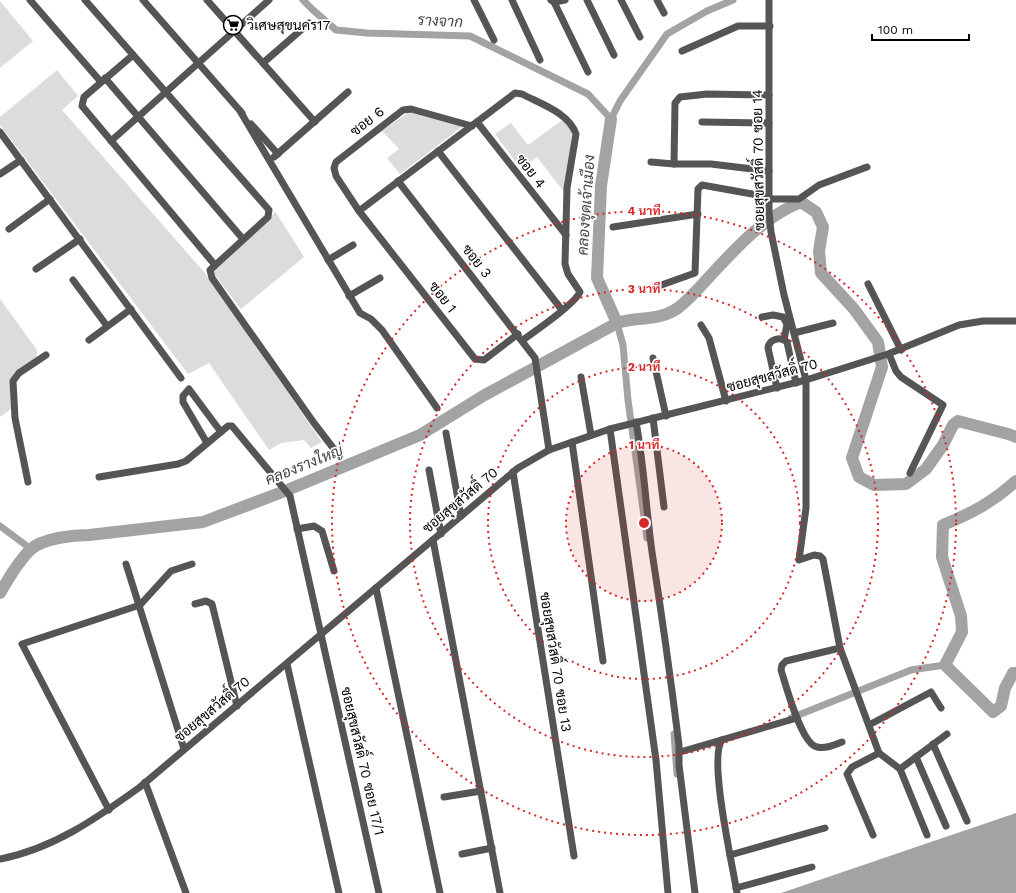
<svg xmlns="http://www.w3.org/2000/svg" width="1016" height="893" font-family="'Work Sans',Sarabun,sans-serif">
	<rect width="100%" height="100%" fill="#fff"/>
	<g fill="#dcdcdc">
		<path d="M0,1L33,41L0,68Z"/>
		<path d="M57,70L78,96L62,110L204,272L322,442L311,448L304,440L281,443L269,450L209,363L188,374L0,125V117Z"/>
		<path d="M409,112L463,126L400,174L387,158L399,149L382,131Z"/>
		<path d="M564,119L572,128L570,158L564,192L537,157L521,169L495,134L511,123L528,145Z"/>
		<path d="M275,211L304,257L241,309L214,274V268L270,219Z"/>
		<path d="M0,299L37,350V357L18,371L10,387L11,409L0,417Z"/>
	</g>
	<path fill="#a3a3a3" d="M1016,813V893H781Z"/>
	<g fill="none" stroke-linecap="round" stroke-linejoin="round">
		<g stroke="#a3a3a3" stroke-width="7">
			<path d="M303,0L313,10L336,30L367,33L470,36L588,94L611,119L620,101L667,34L707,11L733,0"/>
			<path d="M617,323L623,345L628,400L647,538"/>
			<path d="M0,526L31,549"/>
			<path d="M791,718L911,670L945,665"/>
			<path d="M674,734L677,774"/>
		</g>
		<g stroke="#a3a3a3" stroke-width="12">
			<path d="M611,119L601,186L597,278L617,323"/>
			<path d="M1016,481C993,502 972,513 943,525L942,557L961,616L962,632L945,665L993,712L1001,706L1005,688L1013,673H1016"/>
			<path d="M0,593C8,579 18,562 30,550C42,538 74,535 89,535L203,522L285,491L420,435L483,396L617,323C638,316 658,322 678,308C690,299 700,287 710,276C736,248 765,216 801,202L816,212L823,227L819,251L821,273L854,309L878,342L882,367L852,458L859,477L874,485L906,484L926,469L943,445L953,425L958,421L1008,434L1016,437"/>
		</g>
		<g stroke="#555" stroke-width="7">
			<path d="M30,0L101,82"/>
			<path d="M85,0L269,210L268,217L210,270L212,278L314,423L340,457"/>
			<path d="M143,0L242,113"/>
			<path d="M207,0L315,122"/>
			<path d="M474,0L494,40"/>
			<path d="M512,0L540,60"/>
			<path d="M551,0L554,2L565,0"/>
			<path d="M587,0L614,55"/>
			<path d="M621,0L640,37"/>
			<path d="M657,0L664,13"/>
			<path d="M769,0V212L771,232L784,295L806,380V508L799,560L814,555L820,556L823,559L840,648L879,753L900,769L927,835"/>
			<path d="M554,2L588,72"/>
			<path d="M682,51L738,26H770"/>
			<path d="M133,55L84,97L82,106L215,265"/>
			<path d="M263,63L309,23"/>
			<path d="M105,78L243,239"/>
			<path d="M240,111L360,313L371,319L382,330L437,408"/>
			<path d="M477,122L566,235"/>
			<path d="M702,122L769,123"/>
			<path d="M251,124L278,154"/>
			<path d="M472,126L411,109L403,110L336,162L334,168L336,176L359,211L475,359L484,360L518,334"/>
			<path d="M0,132L181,378"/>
			<path d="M111,141L269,0"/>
			<path d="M438,151L562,310"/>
			<path d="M274,157L348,92"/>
			<path d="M651,162L674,164H711L769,171"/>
			<path d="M674,164L675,103L680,97L707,94L769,95"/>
			<path d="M0,174L21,160"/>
			<path d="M398,181L535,358L549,450"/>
			<path d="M769,199H799L819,185L867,167"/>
			<path d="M359,211L515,93L522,94C541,104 569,113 576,134L567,188L565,264L568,274L580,292C575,304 535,331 523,340"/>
			<path d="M613,227L698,214"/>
			<path d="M9,229L50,199"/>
			<path d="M328,260L353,245"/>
			<path d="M36,269L80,239"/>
			<path d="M73,280L107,326"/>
			<path d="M868,284L901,350"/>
			<path d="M653,288L695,273L698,189L702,185L769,197"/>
			<path d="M349,296L380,278"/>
			<path d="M762,317L773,315L783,317L787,324L784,340"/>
			<path d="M701,325L709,338L726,401"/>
			<path d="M794,333L833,323"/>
			<path d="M89,340L131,309"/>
			<path d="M889,354L896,371L901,377L943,405L910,473"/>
			<path d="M653,358L666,416"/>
			<path d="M581,377L591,435"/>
			<path d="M777,388L768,348C769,339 781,336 787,342L796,383"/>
			<path d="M653,418L664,507"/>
			<path d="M636,422C644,465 646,509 652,552C662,616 671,681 679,745V765L695,893"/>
			<path d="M610,429L656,760L668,893"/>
			<path d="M446,433L461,516"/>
			<path d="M572,442L603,661"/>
			<path d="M207,443L183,402V396L189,389L221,432"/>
			<path d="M429,470L441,534"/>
			<path d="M513,472L574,856"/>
			<path d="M99,477L178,464L186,461L228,426H232L290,496L379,893"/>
			<path d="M28,482L15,418L13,381L19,373L46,355"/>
			<path d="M297,529L314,526L322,531L334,571"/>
			<path d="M433,540L500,893"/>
			<path d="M126,564L184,749"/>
			<path d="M376,588L440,893"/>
			<path d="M195,604L206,601L212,604L237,706"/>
			<path d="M840,648L786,661L782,665L781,670C786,685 801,744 817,747C826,749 834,745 842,742"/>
			<path d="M287,664L339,893"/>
			<path d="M869,725L931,692L941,708"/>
			<path d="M722,740C708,758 733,867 737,893"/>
			<path d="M933,744L967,821"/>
			<path d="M680,752L797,718"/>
			<path d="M916,757L946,826"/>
			<path d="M900,769L947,734"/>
			<path d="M145,782L186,893"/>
			<path d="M444,797L481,791"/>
			<path d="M109,810L22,644L140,605L171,571L192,564"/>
			<path d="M873,835L847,774L852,767L879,753"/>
			<path d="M462,854L492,848"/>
			<path d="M730,855L825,828"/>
			<path d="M0,859C53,849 97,818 140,787L518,468L549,450L610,429L806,380L888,354L959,325L983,321H1016"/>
			<path d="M736,888L812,867"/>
		</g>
	</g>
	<circle cx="644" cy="523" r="78" fill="#d62828" fill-opacity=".12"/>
	<g fill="none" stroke="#d62828" stroke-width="2" stroke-dasharray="2 4">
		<circle cx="644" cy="523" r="78"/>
		<circle cx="644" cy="523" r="156"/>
		<circle cx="644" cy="523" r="234"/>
		<circle cx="644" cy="523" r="312"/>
	</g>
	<defs>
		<symbol id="supermarket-ring" viewBox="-11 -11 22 22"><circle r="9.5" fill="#fff" stroke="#000" stroke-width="1.5"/><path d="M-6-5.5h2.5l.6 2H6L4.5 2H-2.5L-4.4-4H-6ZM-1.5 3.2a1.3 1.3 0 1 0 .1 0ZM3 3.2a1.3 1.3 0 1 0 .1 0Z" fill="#000"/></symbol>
	</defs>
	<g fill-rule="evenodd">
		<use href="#supermarket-ring" x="222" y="14" width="22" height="22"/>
	</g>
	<g text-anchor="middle" stroke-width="3.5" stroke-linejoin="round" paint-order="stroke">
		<g font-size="14" fill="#000" stroke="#fff" text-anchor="start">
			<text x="247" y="30">วิเศษสุขนคร17</text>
		</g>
		<g font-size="14" fill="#000" stroke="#fff">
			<text transform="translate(367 121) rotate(-38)" y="5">ซอย 6</text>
			<text transform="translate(758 160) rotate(-91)" y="5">ซอยสุขสวัสดิ์ 70 ซอย 14</text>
			<text transform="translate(531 171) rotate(52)" y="5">ซอย 4</text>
			<text transform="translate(477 261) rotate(52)" y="5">ซอย 3</text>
			<text transform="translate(443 297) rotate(52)" y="5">ซอย 1</text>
			<text transform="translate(772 375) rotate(-15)" y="5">ซอยสุขสวัสดิ์ 70</text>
			<text transform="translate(460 500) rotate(-40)" y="5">ซอยสุขสวัสดิ์ 70</text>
			<text transform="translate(556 662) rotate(81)" y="5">ซอยสุขสวัสดิ์ 70 ซอย 13</text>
			<text transform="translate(212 709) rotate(-40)" y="5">ซอยสุขสวัสดิ์ 70</text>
			<text transform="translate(363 761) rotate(77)" y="5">ซอยสุขสวัสดิ์ 70 ซอย 17/1</text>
		</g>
		<g font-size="15" font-style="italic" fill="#444" stroke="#fff">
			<text transform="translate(440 21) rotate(3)" y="5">รางจาก</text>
			<text transform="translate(586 205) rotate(-86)" y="5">คลองขุดเจ้าเมือง</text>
			<text transform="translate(304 465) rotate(-22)" y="5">คลองรางใหญ่</text>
		</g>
	</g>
	<circle cx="644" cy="523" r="6" fill="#d62828" stroke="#fff" stroke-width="2"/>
	<g font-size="12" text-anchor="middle" font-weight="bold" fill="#d62828" stroke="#fff" stroke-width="3.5" stroke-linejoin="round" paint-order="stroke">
		<text x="644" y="215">4 นาที</text>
		<text x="644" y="293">3 นาที</text>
		<text x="644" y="371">2 นาที</text>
		<text x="644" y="449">1 นาที</text>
	</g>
	<path d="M872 34v6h97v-6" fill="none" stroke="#000000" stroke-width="2"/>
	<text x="878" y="34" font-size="12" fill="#000000" stroke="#ffffff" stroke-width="3" paint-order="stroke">100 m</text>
</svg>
